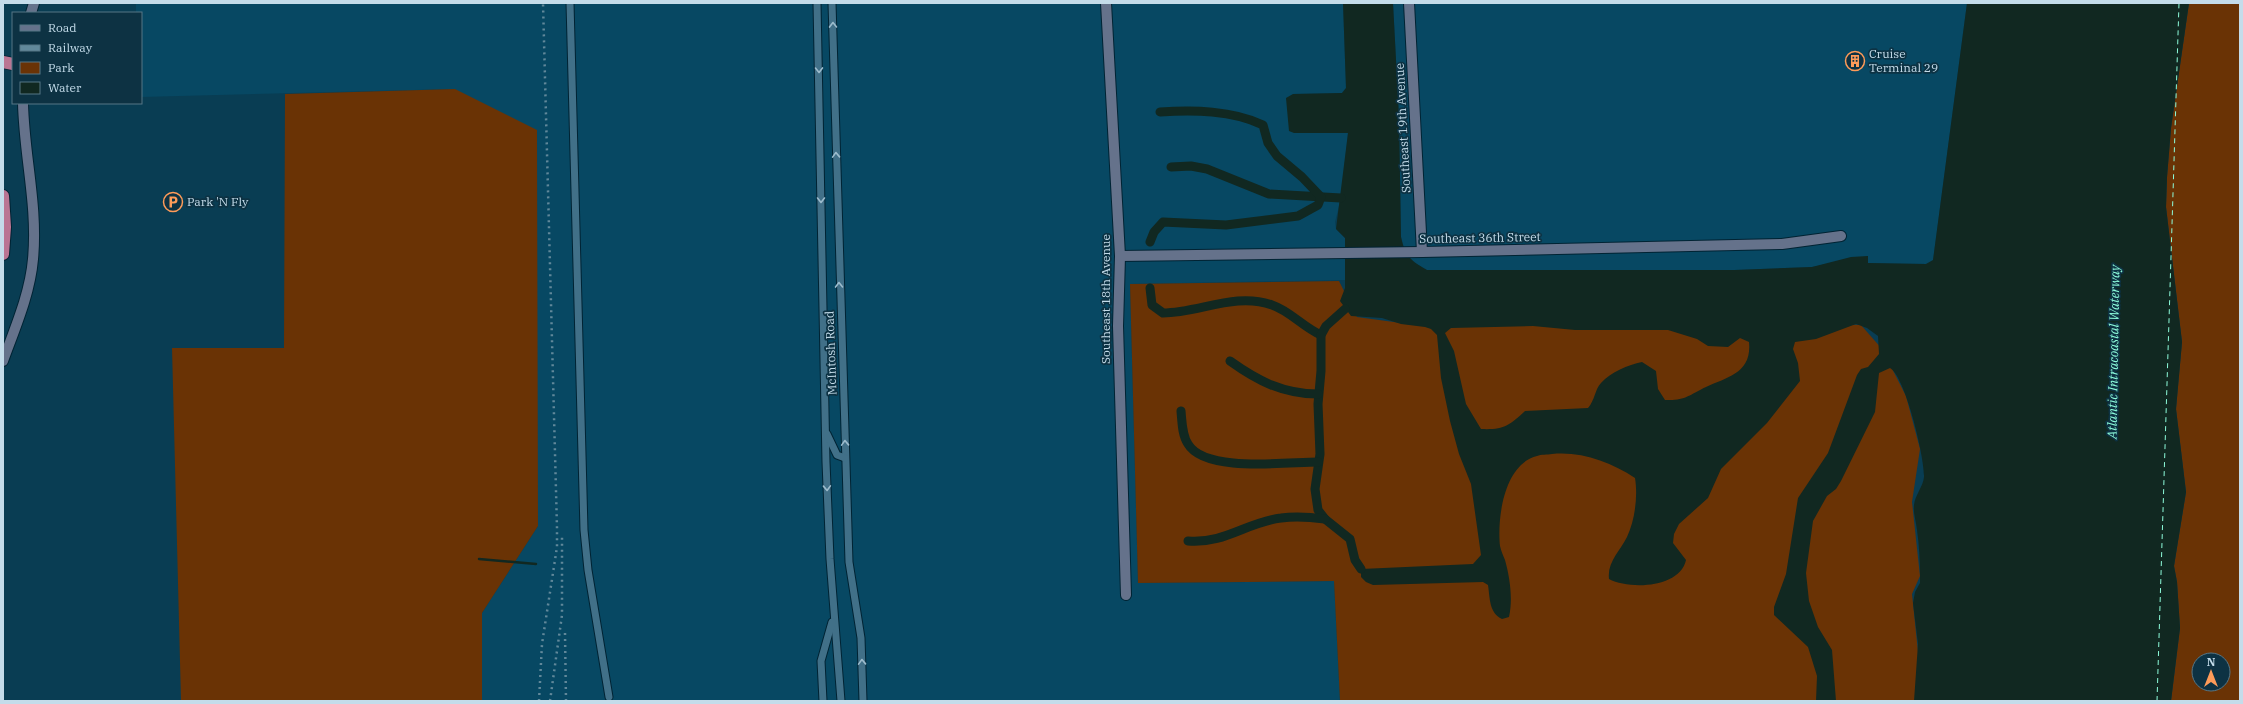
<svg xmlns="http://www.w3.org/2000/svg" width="2243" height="704" font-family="'IBM Plex Serif',serif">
	<rect width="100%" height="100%" fill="#093d53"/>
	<g fill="#074863">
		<path d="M136,3H1343L1346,88L1342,93L1293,94L1294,133H1348L1341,198L1335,222L1336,229L1345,238V280L1130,284L1138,583L1334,581L1340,701H482V613L538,526L455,89L141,97V13H136Z"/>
		<path d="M1393,3H1967L1933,261L1926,264L1868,263V256L1812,267L1735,270H1427L1411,261L1404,248L1401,237L1399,117Z"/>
	</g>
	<g fill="#6a3305" fill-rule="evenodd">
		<path d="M2189,3H2240V701H2171L2180,628L2177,582L2174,566L2186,492L2176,409L2182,342L2166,207L2167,177L2171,128ZM2199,660H2223V684H2199Z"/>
		<path d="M455,89L537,130L538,526L482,613V701H181L172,348H284L285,94Z"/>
		<path d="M1339,281L1357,317L1416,325L1776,322L1861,325L1882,349L1906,396L1920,449L1912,502L1920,576L1912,594L1920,671L1915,701H1340L1334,581L1138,583L1130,284Z"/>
	</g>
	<path fill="#112821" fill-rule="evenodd" d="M1343,3H1393L1399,117L1401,237C1405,256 1411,261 1427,270H1735L1812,267L1851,257L1868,256V263L1926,264L1933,260L1967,3H2189L2171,128L2167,177L2166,207L2182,342L2176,409L2186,492L2174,566L2177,582L2180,628L2171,701H1914L1918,644L1913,603L1915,592L1920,583V575C1920,560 1919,544 1917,530C1916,521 1913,513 1914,505C1915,495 1923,487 1924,477C1925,458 1905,376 1890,368L1879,373L1875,412L1841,481L1836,489L1827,496L1813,521L1806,573L1809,601L1818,627L1832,650L1836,701H1816L1817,676L1808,647L1774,615V607L1786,574L1798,498L1828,453L1857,375L1861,369L1868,367L1879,354L1878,336L1867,328L1856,324L1816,339L1795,342L1793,349L1798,363L1800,381L1767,423L1721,469L1708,498L1679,524L1674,534L1673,543L1686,560C1680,588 1630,590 1609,579C1607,562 1620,551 1627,537C1635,520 1638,496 1635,478C1611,462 1581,451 1552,454C1547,455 1541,454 1537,456C1504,464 1497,518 1500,546C1501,551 1503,555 1505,560C1510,578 1513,599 1509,617L1502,619C1489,613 1490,598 1488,585L1483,582L1373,585L1366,582L1361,577V569L1473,564L1481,555L1471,484L1459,454L1450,421L1441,378L1437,335L1431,329L1425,327L1401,324L1382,318L1351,316L1340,301L1345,288V238L1336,229L1348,133H1294L1289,131L1286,98L1293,94L1342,93L1346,88ZM1533,326L1575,330H1668L1697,339L1708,346L1728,347L1740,338L1749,342C1752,373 1728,377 1706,387C1689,395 1685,401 1665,400L1658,389L1656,371L1642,362C1628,365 1611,372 1601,383C1595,389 1595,400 1588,408L1525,411C1509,426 1503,430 1481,429L1466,404L1454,351L1445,333L1451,328Z"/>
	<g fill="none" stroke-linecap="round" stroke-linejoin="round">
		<path stroke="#112821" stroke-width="2.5" d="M479,559L536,564"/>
		<g stroke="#112821" stroke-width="9">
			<path d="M1171,167L1191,166L1207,169L1269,194L1341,198"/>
			<path d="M1150,242L1154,232L1163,222L1226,225L1298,216L1318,205L1321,197L1302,177L1277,156L1268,143L1263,125C1232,110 1193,110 1160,112"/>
			<path d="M1150,288L1152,305L1163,313C1199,313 1235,292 1272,305C1290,311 1303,327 1321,335"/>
			<path d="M1345,309L1326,326L1321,335V371L1318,404L1320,454L1315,489L1318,510L1325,519L1350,539L1355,560L1361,569"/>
			<path d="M1230,361C1258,381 1283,394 1318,394"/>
			<path d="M1181,411C1182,422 1182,435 1188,444C1205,473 1287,462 1318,462"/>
			<path d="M1188,541C1225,544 1247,522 1281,518C1295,516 1310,517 1325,519"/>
		</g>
		<path stroke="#8dfcdb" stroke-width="1" stroke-dasharray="5 4" stroke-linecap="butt" d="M2157,701L2179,3"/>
		<defs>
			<g id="street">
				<path d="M570,3L584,530L588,570L609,697"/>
				<path d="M817,3L826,462L830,559L841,701"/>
				<path d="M832,3L849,562L861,638L863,701"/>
				<path d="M827,434L837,455L845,458"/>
				<path d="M823,701L821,661L832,622"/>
			</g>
			<g id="secondary">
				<path d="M1106,3L1120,256L1118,326L1126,595"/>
				<path d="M1409,3L1422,252"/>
				<path d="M31,13L34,3"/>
				<path d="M1120,256L1422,252L1782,244L1841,236"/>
				<path d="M3,361C15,328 30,294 33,259C38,206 24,155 23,103"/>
			</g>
			<g id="highway">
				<path d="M3,62L13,64"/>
				<path d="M3,196L5,227L3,254"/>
			</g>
		</defs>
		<use href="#street" stroke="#002333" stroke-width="9"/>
		<use href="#secondary" stroke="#002333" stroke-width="12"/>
		<use href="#highway" stroke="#002333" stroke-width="14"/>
		<use href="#street" stroke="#417088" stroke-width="7"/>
		<use href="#secondary" stroke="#65728b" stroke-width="10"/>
		<use href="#highway" stroke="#ba7593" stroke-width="12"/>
		<g stroke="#61889a" stroke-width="2.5" stroke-dasharray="2 4" stroke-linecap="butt">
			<path d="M565,633L566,701"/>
			<path d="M539,701L542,644L557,547V528L543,3"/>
			<path d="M550,701L562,615V536"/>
		</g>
	</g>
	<defs><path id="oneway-chevron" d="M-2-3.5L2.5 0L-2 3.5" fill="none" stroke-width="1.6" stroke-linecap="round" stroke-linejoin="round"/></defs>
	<g stroke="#9dbccd">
		<use href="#oneway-chevron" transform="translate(833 25) rotate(-91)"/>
		<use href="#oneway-chevron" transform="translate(819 70) rotate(89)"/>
		<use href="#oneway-chevron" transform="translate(836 155) rotate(-92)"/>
		<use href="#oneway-chevron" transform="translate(821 200) rotate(90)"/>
		<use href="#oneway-chevron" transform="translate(839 285) rotate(-91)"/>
		<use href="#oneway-chevron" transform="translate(845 443) rotate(-92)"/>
		<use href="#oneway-chevron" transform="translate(827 488) rotate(88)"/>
		<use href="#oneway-chevron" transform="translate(862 662) rotate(-92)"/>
	</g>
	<defs>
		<symbol id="building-ring" viewBox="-11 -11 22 22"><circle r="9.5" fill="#0d3243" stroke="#fe9b59" stroke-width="1.5"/><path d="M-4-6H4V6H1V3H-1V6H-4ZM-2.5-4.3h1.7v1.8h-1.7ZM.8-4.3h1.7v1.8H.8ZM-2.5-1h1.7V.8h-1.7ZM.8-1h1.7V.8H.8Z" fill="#fe9b59"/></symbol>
		<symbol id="parking-ring" viewBox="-11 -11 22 22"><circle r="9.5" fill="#0d3243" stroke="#fe9b59" stroke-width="1.5"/><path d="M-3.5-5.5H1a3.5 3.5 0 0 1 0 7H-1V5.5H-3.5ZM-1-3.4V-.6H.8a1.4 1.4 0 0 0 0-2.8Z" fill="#fe9b59"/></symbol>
	</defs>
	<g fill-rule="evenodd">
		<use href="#building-ring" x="1844" y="50" width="22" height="22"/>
		<use href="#parking-ring" x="162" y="191" width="22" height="22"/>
	</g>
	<g text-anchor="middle" stroke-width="3.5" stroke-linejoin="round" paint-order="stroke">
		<g font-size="12" fill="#c4dcea" stroke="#0d3243" text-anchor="start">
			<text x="1869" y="58">Cruise<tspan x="1869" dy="14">Terminal 29</tspan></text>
			<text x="187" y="206">Park 'N Fly</text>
		</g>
		<g font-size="12" fill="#c4dcea" stroke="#0d3243">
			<text transform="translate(1403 128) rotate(-93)" y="4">Southeast 19th Avenue</text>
			<text transform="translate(1480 238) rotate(-1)" y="4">Southeast 36th Street</text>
			<text transform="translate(1106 299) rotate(-90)" y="4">Southeast 18th Avenue</text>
			<text transform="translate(831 353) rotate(-92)" y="4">McIntosh Road</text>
		</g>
		<g font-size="13" font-style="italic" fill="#8dfcdb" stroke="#0d3243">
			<text transform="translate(2113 352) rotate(-89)" y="5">Atlantic Intracoastal Waterway</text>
		</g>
	</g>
	<rect width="2243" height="704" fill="none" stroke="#c4dcea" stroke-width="8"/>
	<rect x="12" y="12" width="130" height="92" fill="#0d3243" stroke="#567686"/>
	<rect x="20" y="25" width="20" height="6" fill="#65728b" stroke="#567686"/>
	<text x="48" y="32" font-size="12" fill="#c4dcea">Road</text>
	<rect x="20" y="45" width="20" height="6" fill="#61889a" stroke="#567686"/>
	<text x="48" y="52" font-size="12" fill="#c4dcea">Railway</text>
	<rect x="20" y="62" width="20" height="12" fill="#6a3305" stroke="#567686"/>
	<text x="48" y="72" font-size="12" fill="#c4dcea">Park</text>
	<rect x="20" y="82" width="20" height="12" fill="#112821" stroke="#567686"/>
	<text x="48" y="92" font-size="12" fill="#c4dcea">Water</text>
	<g transform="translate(2211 672)"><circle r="19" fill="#0d3243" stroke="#567686"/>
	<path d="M0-3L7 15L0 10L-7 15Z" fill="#fe9b59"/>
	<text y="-6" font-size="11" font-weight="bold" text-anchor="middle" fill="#c4dcea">N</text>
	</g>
</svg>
